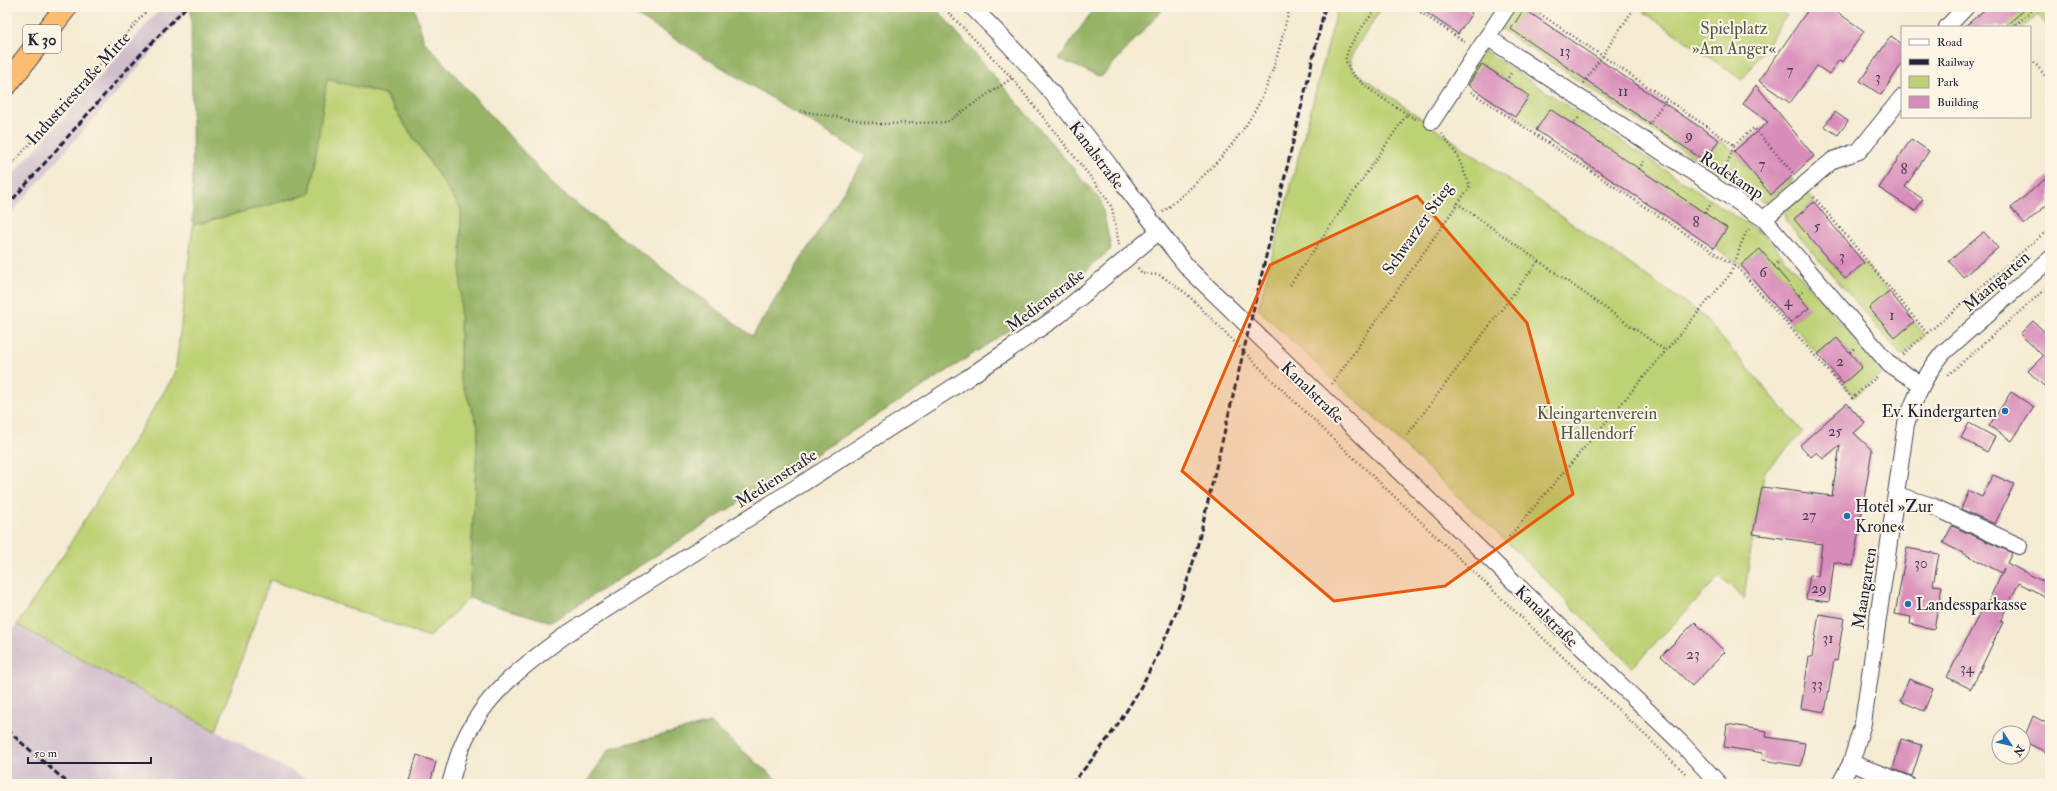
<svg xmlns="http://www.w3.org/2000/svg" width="2057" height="791" font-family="'IM FELL Double Pica',serif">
	<rect width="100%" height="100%" fill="#fcf5e5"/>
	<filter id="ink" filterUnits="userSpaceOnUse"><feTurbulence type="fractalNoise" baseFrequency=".025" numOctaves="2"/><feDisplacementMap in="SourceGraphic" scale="8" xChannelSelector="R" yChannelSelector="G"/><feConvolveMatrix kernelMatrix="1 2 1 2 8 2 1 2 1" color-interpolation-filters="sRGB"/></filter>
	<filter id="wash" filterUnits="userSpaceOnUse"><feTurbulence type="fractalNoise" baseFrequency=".012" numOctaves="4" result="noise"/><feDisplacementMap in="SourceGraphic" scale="16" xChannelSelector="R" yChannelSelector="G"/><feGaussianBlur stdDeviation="0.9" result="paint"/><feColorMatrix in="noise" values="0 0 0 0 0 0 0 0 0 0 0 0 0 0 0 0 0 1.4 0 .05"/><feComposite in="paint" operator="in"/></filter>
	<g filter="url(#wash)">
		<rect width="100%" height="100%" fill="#f4ebd2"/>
		<g fill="#d0bdcc">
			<path d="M162,7H191L7,218V181Z"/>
			<path d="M17,625L216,731L316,784H7V635Z"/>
		</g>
		<g fill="#bdd175" stroke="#707a58">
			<path d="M1338,7H1382L1351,56V65L1355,72L1701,314L1803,432L1765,471L1753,534L1744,599L1720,576L1632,667L1511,546L1258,309Z"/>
			<path d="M1507,7H1522L1524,9L1511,29L1573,71L1587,51L1606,64L1591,85L1640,118L1655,97L1673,109L1660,130L1705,161L1719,140L1734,151L1771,194L1791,177L1793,181L1768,202L1761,201L1733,170L1726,167L1718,174L1495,25Z"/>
			<path d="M1648,7H1776L1787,15L1742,80L1644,12Z"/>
			<path d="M2023,7H2042L2050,16V29L2038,15L2023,27H2010L2007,24Z"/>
			<path d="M1480,48L1765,236L1883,372L1854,397L1843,384L1862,367L1837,338L1818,354L1790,323L1809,308L1760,249L1741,265L1714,248L1727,228L1678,195L1664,216L1647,205L1661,184L1614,153L1600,173L1583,162L1597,141L1550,110L1536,130L1515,117L1529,96L1482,64L1468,85L1459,80Z"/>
			<path d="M326,79L384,94L461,209L460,377L478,426L469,598L429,637L270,580L216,731L17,625L63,555L175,374L193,225L310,194Z"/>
			<path d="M1806,193L1814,202L1795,219L1845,279L1864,263L1889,291L1869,308L1894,338L1914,322L1925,335L1901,355L1786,221L1785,210Z"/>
		</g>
		<g fill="#96b366" stroke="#5c6a50">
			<path d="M191,7H414L424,41L557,189L752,336L866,156L623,7H935L1101,201L1111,249L1051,302L955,366L551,622L469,598L478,426L460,377L461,209L385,94L327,79L310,194L193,225Z"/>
			<path d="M1095,7H1165L1101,77L1059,59Z"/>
			<path d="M710,723L782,784H585L610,748Z"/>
		</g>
		<g id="blocks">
			<g fill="#d88cb9">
				<path d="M1418,7H1463L1472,13L1458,34Z"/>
				<path d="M1810,7H1830L1864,31L1843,62L1839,60L1829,74L1817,66L1790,103L1759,81Z"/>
				<path d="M1988,7H2028L2004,27H1964Z"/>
				<path d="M1524,9L1719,140L1705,161L1511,29Z"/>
				<path d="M1891,36L1902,44V64L1881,95L1860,81Z"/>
				<path d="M1482,64L1529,96L1515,117L1468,85Z"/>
				<path d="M1756,85L1814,156L1771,195L1734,151L1768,122L1743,104Z"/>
				<path d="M1550,109L1727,228L1714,248L1536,130Z"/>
				<path d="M1835,112L1848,121L1838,135L1824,126Z"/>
				<path d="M1911,139L1929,151L1905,187L1923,199L1915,211L1879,188Z"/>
				<path d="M2050,175V202L2025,224L2011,208Z"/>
				<path d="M1814,202L1864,263L1845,279L1794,219Z"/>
				<path d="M1984,232L1998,248L1963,277L1949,261Z"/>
				<path d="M1760,249L1809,308L1790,323L1741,265Z"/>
				<path d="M1889,291L1914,322L1895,338L1869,308Z"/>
				<path d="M2033,321L2050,337V379L2044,386L2028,371L2043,356L2020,334Z"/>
				<path d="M1837,338L1862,367L1843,384L1818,354Z"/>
				<path d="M2011,392L2034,407L2012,441L1989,426Z"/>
				<path d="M1847,403L1865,423L1854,433L1872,450L1853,566L1834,562L1829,602L1806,599L1810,575L1818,576L1822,544L1753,534L1762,487L1832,496L1840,445L1823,459L1817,452L1811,457L1800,445Z"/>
				<path d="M1969,423L1995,437L1987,452L1961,438Z"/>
				<path d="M1993,475L2014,484L1995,524L1961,509L1969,491L1982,497Z"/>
				<path d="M1952,526L2012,553L2007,563L2050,585V599L2019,583L2000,621L2003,622L1971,689L1947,677L1981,611L1984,604L1986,606L2004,568L2002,573L1943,543Z"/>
				<path d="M1907,548L1939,554L1933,585L1942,586L1934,629L1910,624L1911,617L1895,614Z"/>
				<path d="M1819,614L1844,618L1837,661L1834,660L1825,712L1801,708L1809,657H1812Z"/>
				<path d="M1695,622L1725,652L1692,686L1661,656Z"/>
				<path d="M1909,679L1933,689L1924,711L1900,701Z"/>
				<path d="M2033,716L2050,725V754L2023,741Z"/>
				<path d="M1727,724L1767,731L1766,737L1805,743L1801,766L1762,760L1763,753L1724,747Z"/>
				<path d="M1901,739L1922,745L1912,776L1893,769Z"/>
				<path d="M417,755L436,762L430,784H408Z"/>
			</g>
		</g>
	</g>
	<g filter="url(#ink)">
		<use href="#blocks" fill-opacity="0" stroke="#424052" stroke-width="1"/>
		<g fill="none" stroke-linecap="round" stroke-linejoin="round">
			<defs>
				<g id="minor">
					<path d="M972,7C1007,41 1040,77 1070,115C1111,165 1148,219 1189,269L1682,744L1719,784"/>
					<path d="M1947,27L1966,7"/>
					<path d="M1487,37L1764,219L1890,365L1921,384"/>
					<path d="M1432,121L1507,7"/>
					<path d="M1764,219L1833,160L1859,151L1902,97"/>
					<path d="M1897,495L1932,506L2019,546"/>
					<path d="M1851,763L1907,784"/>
					<path d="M450,784C454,771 457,758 462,746C482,696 525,664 567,634L966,379L1058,316L1158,232"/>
					<path d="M1840,784L1851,763L1863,723L1906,424C1915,397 1925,375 1943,353L2050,259"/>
				</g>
				<path id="highway" d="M7,84L66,7"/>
			</defs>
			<use href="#minor" stroke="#424052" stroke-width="18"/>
			<use href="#highway" stroke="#424052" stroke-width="24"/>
			<g stroke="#424052" stroke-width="2.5" stroke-dasharray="1 3" stroke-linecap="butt">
				<path d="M943,7L1012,78L1104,194L1112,208L1119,245"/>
				<path d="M1377,7C1368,20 1349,42 1346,57C1343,77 1392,104 1407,114"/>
				<path d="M1530,7L1734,145L1726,167L1721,173"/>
				<path d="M1414,8L1466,43"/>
				<path d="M2011,21L2014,26L2036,7"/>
				<path d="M2034,62L2050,82"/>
				<path d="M1506,81L1512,71"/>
				<path d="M1584,83L1635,7"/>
				<path d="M1471,92L1739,269L1852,398L1879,375"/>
				<path d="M801,111L880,124L947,122L1012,78"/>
				<path d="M1573,125L1580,116"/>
				<path d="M1649,125L1666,99"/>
				<path d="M1734,145L1754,128L1793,173"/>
				<path d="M1639,169L1645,159"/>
				<path d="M7,170L150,7"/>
				<path d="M1814,197L1927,333"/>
				<path d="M1457,203L1666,351"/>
				<path d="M1163,212C1204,177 1239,145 1263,95C1276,67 1282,36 1290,7"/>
				<path d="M1705,213L1712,202"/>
				<path d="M1774,266L1780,261"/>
				<path d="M1138,268L1143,274L1160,275L1187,294L1275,383L1685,773"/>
				<path d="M1290,285L1407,114L1417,120"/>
				<path d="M1799,295L1805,290"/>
				<path d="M1850,352L1856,347"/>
				<path d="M1903,354L2050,228"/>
				<path d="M1948,375L2050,285"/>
				<path d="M1332,384L1470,186L1457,155L1442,134"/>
				<path d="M1407,435L1539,260"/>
				<path d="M1509,537L1728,277C1738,262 1738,244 1749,229"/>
			</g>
			<use href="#minor" stroke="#fff" stroke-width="16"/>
			<use href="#highway" stroke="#fcbd6f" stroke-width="22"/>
			<g stroke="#22223b" stroke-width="3" stroke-dasharray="6 3" stroke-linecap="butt">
				<path d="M7,206L136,59L186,7"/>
				<path d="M7,730L69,784"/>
				<path d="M1071,784C1131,718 1172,638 1196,552L1325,7"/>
			</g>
		</g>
	</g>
	<path fill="#e8590c" fill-opacity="0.2" stroke="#e8590c" stroke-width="3" stroke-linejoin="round" d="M1417,196L1527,323L1573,494L1445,586L1334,601L1182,471L1270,265Z"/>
	<g fill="#1f6fb2" stroke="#fcf5e5" stroke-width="1.5">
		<circle cx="2005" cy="411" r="4"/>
		<circle cx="1847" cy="516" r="4"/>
		<circle cx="1908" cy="604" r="4"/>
	</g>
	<g text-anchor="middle" stroke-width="4" stroke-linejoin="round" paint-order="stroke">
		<g font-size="15" fill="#503c5a">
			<text x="1565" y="56">13</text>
			<text x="1790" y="75">7</text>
			<text x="1878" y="82">3</text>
			<text x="1623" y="96">11</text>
			<text x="1689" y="140">9</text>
			<text x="1762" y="169">7</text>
			<text x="1904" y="174">8</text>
			<text x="1696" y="227">8</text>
			<text x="1817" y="231">5</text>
			<text x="1842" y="261">3</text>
			<text x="1763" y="277">6</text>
			<text x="1788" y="306">4</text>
			<text x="1892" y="320">1</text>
			<text x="1840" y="366">2</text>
			<text x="1835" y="436">25</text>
			<text x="1809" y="520">27</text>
			<text x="1921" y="568">30</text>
			<text x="1819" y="593">29</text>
			<text x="1828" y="643">31</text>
			<text x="1693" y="659">23</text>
			<text x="1967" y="673">34</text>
			<text x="1817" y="689">33</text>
		</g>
		<rect fill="#fcf5e5" stroke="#63616e" stroke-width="1" x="23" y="25" width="38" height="28" rx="3"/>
		<g font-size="16" font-weight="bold" fill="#22223b">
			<text x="42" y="45">K 30</text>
		</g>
		<g font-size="17" fill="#50574c" stroke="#fcf5e5">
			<text x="1734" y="34">Spielplatz<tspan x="1734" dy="20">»Am Anger«</tspan></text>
			<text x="1597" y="419">Kleingartenverein<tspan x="1597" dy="20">Hallendorf</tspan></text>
		</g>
		<g font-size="17" fill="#22223b" stroke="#fcf5e5">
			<text transform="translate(78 88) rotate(-48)" y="6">Industriestraße Mitte</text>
			<text transform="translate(1097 155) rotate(53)" y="6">Kanalstraße</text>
			<text transform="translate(1732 175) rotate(33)" y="6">Rodekamp</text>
			<text transform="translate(1417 228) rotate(-55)" y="6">Schwarzer Stieg</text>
			<text transform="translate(1996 281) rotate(-41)" y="6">Maangarten</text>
			<text transform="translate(1045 300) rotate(-37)" y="6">Medienstraße</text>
			<text transform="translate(1313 392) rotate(44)" y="6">Kanalstraße</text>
			<text transform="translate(776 478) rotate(-33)" y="6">Medienstraße</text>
			<text transform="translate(1864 588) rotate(-81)" y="6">Maangarten</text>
			<text transform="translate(1547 616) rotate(44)" y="6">Kanalstraße</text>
		</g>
		<g font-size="17" fill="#22223b" stroke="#fcf5e5" text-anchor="start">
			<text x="1997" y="417" text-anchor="end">Ev. Kindergarten</text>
			<text x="1855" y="512">Hotel »Zur<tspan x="1855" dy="20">Krone«</tspan></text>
			<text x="1916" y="610">Landessparkasse</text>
		</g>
	</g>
	<rect width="2057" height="791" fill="none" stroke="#fcf5e5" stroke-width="24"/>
	<rect x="1901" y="26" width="130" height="92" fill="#fcf5e5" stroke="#a5a1a1"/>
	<rect x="1909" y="39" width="20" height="6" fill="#ffffff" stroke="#a5a1a1"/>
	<text x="1937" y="46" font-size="12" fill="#22223b">Road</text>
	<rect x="1909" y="59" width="20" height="6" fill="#22223b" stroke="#a5a1a1"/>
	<text x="1937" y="66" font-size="12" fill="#22223b">Railway</text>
	<rect x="1909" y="76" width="20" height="12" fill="#bdd175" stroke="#a5a1a1"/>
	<text x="1937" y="86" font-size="12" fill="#22223b">Park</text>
	<rect x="1909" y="96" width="20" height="12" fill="#d88cb9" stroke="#a5a1a1"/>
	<text x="1937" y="106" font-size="12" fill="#22223b">Building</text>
	<g transform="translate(2011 745) rotate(125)"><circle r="19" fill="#fcf5e5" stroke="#a5a1a1"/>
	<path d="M0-3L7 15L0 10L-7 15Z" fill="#1f6fb2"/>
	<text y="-6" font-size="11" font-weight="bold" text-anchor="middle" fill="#22223b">N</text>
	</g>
	<path d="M28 757v6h123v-6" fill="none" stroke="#22223b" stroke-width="2"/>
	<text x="34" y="757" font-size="12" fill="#22223b" stroke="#fcf5e5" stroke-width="3" paint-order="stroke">50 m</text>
</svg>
